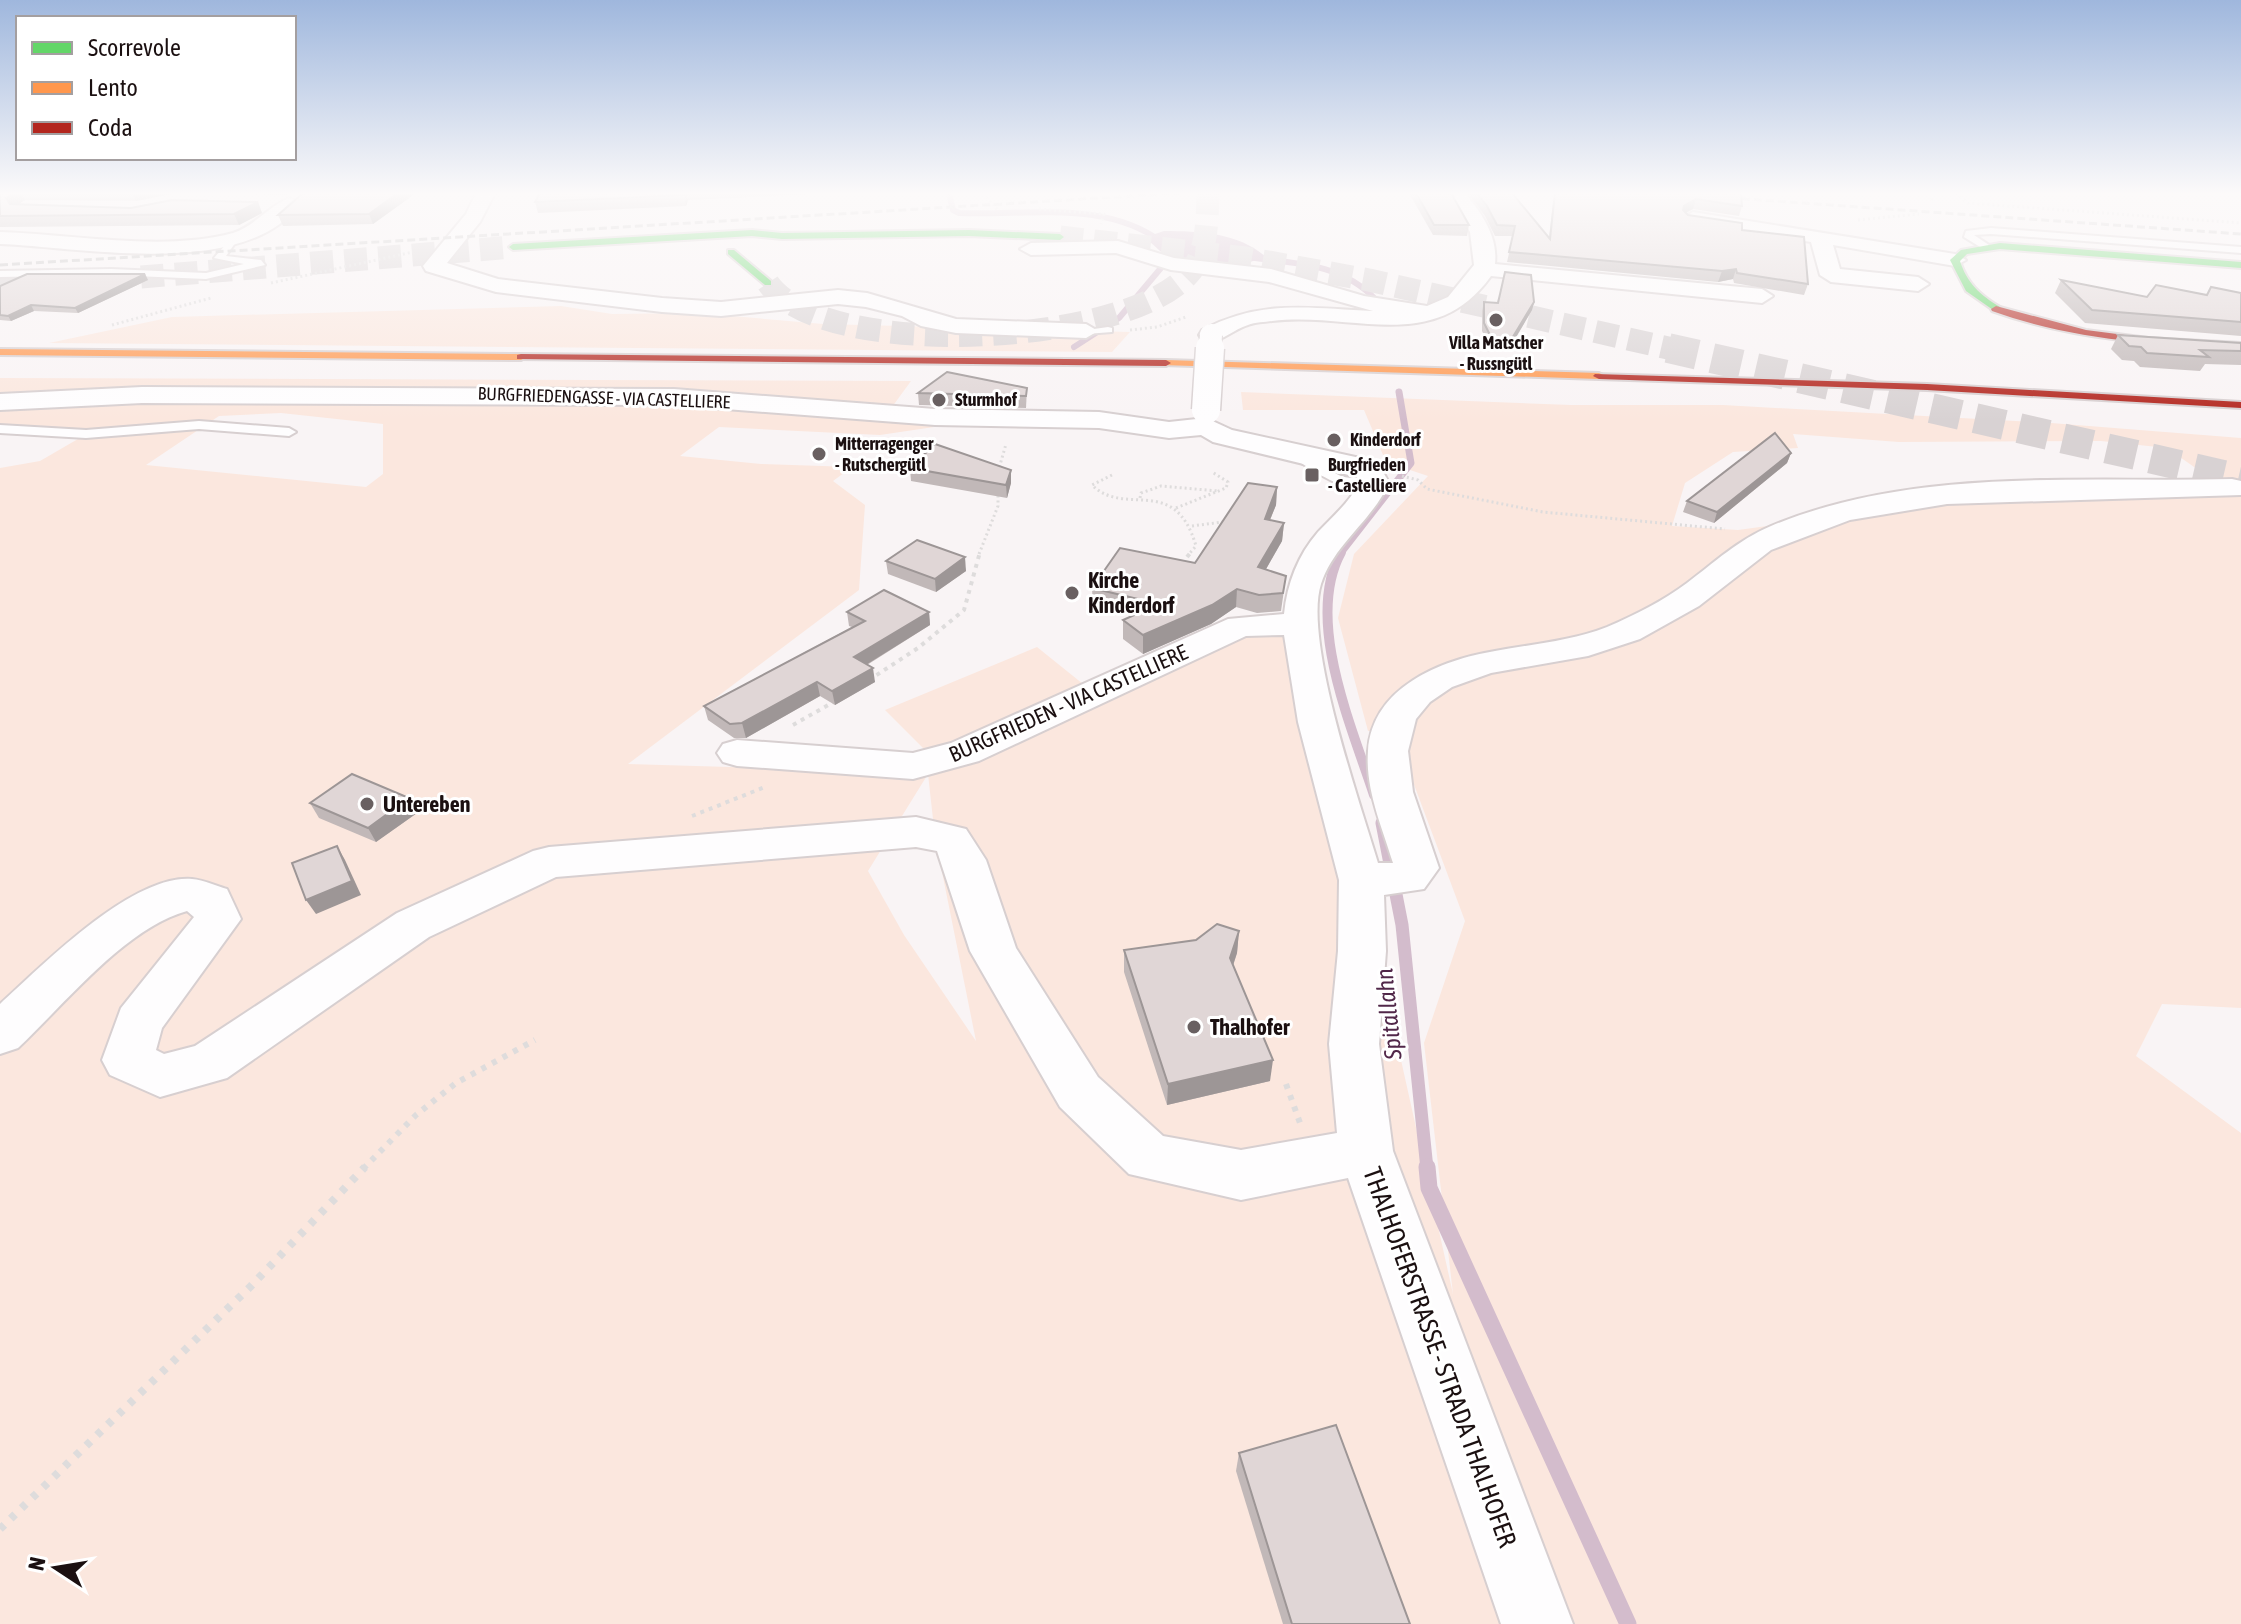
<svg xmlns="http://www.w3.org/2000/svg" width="2241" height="1624" font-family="'Asap Condensed',sans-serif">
	<rect width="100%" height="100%" fill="#f9f4f5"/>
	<g fill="#fbe7de" fill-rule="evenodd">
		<path d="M561,306L612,314L698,313L823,324L1130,332L1112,352L49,343L172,317Z"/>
		<path d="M0,378L911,381L892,407L934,427L880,435L719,427L680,456L761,464L852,467L833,481L865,505L859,590L628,764L929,773L1244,631L1300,624L1361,880L1453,1294L1424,1043L1465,921L1394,731H1368L1338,618L1354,554L1428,476L1386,462L1364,410H1243L1241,392L1571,405H1723L2051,423L2241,438V1008L2162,1004L2136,1056L2241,1133V1624H0V468L40,461L90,432L0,426ZM281,413L383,424V474L366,487L146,465L219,416ZM1793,434L1899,442L2101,441L2167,448L2214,481L1942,502L1738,530L1672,526L1685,483L1733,452L1798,448ZM928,774L935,837L976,1041L904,935L868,871Z"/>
		<path d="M1037,647L1083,684L928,753L885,710Z"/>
	</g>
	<path fill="#d3bccc" d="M1164,231C1200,231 1239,233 1266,257C1238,268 1200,268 1170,257C1163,255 1156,247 1150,242L1149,236Z"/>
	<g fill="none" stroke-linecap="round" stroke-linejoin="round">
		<g stroke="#d3bccc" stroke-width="6">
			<path d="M949,193L953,210L959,213C1026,216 1106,199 1163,243"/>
			<path d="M1247,257C1293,263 1341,263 1375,299"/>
			<path d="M1074,347L1119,318L1171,256"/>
		</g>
		<path stroke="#d3bccc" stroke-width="7" d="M1340,554L1411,463L1399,392"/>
		<path stroke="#d3bccc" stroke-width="10" d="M1341,552C1304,620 1352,727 1374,795"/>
		<path stroke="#d3bccc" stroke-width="13" d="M1382,823L1402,925L1427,1169"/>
		<path stroke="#d3bccc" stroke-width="17" d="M1427,1167L1429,1188L1628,1624"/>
		<g stroke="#d8d2d3" stroke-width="23" stroke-dasharray="23 11" stroke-linecap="butt">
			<path d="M1060,237L1246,258L1369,280L1677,350"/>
			<path d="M141,277L513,247"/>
			<path d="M0,281L72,280"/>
			<path d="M768,283C822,362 1135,347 1192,270C1208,248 1207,218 1208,193"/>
		</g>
		<path stroke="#d8d2d3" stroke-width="30" stroke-dasharray="30 15" stroke-linecap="butt" d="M1668,348L2241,479"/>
		<defs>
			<g id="lane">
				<path d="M1991,228L2241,247V253L1991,234L1974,235L1989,245L1985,250L1964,237L1966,231Z"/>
				<path d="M233,236L238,239L226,256L261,260L265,265L206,279L111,275L0,277V271L111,269L206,273L244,264L214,258Z"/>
				<path d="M1108,327L1112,328V332L1086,334L1080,331Z"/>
				<path d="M199,421L289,428L296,432L289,436L199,429L86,438L0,433V425L86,430Z"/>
				<path d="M1294,452C1313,449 1327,473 1344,477C1357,480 1371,475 1381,483C1357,502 1315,472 1294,458Z"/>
			</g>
			<g id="street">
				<path d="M476,193H495L480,222L447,263L498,279L662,298L721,302L838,290L867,293L956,319L1086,324L1098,331L1086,338L956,333L921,326L902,316L866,307L838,304L721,316L662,312L496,292L426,271L423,266L466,214Z"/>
				<path d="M1446,193H1465C1482,214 1498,236 1495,264L1762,289L1773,296L1762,303L1491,276C1434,356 1352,311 1272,321C1265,322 1255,322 1248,325C1231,330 1221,345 1202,340L1199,335L1202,330C1262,299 1309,308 1373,311L1269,282L1171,270L1116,253L1031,255L1020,249L1031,243L1118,241L1174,258L1271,269L1364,296L1427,306L1448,297L1474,265L1470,232Z"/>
				<path d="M290,198L300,204C244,280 82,247 0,244V232C71,234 164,252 233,233C255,226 272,203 290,198Z"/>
				<path d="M1693,212L1955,254L1966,260L1955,266L1833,245L1840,269L1918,277L1929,284L1918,291L1831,282L1820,275L1811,242L1686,222L1683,218Z"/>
				<path d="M142,387L674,389L935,409L1099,412L1169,422L1206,418L1232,430L1360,458L1380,466L1389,483C1372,521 1334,544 1321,584C1303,640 1360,803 1378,863H1393C1382,827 1365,789 1368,751C1372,687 1441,660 1495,651C1533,644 1571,641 1607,627C1635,615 1663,601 1687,583C1715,562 1738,540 1771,526C1915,466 2080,483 2232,479L2241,481V495L1947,504L1850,520L1771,550L1699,606L1640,639L1588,656L1491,673L1452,687L1430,702L1416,719L1408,751L1413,792L1439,868L1424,889L1384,895L1386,951L1379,1044L1393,1151L1573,1624H1501L1348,1178L1241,1200L1129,1174L1060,1107L970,951L937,851L916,847L556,877L429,937L227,1078L160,1097L110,1075L102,1060L121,1008L194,917L187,911C125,928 64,1005 18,1048L0,1054V1004C42,966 132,874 192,879C204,880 216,886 227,889L241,919L162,1028L156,1050L164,1054L195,1046L397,913L533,851L549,847L916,817L966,829L986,860L1016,948L1098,1077L1163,1136L1241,1150L1337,1133L1329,1044L1338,951L1339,880L1298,722L1284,635L1246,636L979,761L913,779L737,766L723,762L717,753L723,744L737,740L913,753L951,743L1228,619L1284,614C1287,584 1298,555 1318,532C1332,517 1350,502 1359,483L1357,477L1213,442L1201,435L1169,438L1099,428L935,425L674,405L142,403L0,410V394Z"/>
			</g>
			<g id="fast">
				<path d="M752,230L782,233L969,230L1060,234L1064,237L1060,240L969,236L782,239L752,236L513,250L509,247L513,244Z"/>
				<path d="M2000,243L2241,262V268L2000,249L1967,254L1960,261C1967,283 1980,295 2000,307L2001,309L1996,312L1966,291L1950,260L1961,250Z"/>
				<path d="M728,250H734L771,281V285H765L728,254Z"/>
			</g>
			<g id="slow">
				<path d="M0,349L521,354L526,357L521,360L0,355Z"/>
				<path d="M1166,360L1599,373L1605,376L1599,379L1162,365V361Z"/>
			</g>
			<g id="jam">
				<path d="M1996,306L2086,330L2148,338L2241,343V349C2156,345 2073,340 1992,311L1991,309Z"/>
				<path d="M521,354L1166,360L1171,363L1166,366L517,359V355Z"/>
				<path d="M1595,374L1927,384L2241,402V408L1927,390L1599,379L1593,376Z"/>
			</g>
		</defs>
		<use href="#lane" stroke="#d7cfd0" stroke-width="4"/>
		<use href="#street" stroke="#d7cfd0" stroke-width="4"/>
		<use href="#fast" stroke="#d7cfd0" stroke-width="4"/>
		<use href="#slow" stroke="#d7cfd0" stroke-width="4"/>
		<use href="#jam" stroke="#d7cfd0" stroke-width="4"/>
		<g stroke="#dedcdc" stroke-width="3" stroke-dasharray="2 3" stroke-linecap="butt">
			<path d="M983,193L997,209"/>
			<path d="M1956,193L1968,203L2241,223"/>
			<path d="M1931,200L1935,193"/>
			<path d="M1039,209L1104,214L1101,224"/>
			<path d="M1858,220L1919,214"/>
			<path d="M271,283L413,252"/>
			<path d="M112,325L211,298"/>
			<path d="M1130,330L1157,327L1186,317"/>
			<path d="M998,472L1006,444"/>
			<path d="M1112,475L1092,485C1125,518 1175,473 1196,546L1189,554"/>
			<path d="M1402,476L1418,480L1427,489L1543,512L1725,529"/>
			<path d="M1140,498L1141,493L1161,486L1218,491"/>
			<path d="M1176,508L1226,488L1228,482L1212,472"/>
			<path d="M1192,526L1230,521"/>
			<path d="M979,554L998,506V492"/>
		</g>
		<g stroke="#dedcdc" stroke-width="4" stroke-dasharray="4 5" stroke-linecap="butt">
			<path d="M1187,557L1191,552"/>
			<path d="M869,680L918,648L964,610L980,552"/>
			<path d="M793,725L837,700"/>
			<path d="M692,816L765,787"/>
		</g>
		<g stroke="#dedcdc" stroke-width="6" stroke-dasharray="5 7" stroke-linecap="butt">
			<path d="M1286,1084L1300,1123"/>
			<path d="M363,1169L416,1115L456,1083L535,1040"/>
		</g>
		<path stroke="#dedcdc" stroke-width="8" stroke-dasharray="6 9" stroke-linecap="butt" d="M0,1529L251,1286L365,1167"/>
		<use href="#lane" fill="#fefdfe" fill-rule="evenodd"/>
		<use href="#street" fill="#fefdfe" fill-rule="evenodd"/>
		<use href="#fast" fill="#63d668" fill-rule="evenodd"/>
		<use href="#slow" fill="#ff974d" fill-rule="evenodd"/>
		<use href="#jam" fill="#b3261e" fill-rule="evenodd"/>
		<g stroke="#c5c3c3" stroke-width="3" stroke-dasharray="8 4" stroke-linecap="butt">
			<path d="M1718,197L2241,234"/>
			<path d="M0,265L1181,193"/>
		</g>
		<defs>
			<path id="street-bridge-far1" d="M1210,350L1211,335"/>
			<path id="street-bridge" d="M1206,410L1210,348"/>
		</defs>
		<use href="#street-bridge-far1" stroke="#d7cfd0" stroke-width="24" stroke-linecap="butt"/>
		<use href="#street-bridge" stroke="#d7cfd0" stroke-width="31" stroke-linecap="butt"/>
		<use href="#street-bridge-far1" stroke="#fefdfe" stroke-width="22"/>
		<use href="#street-bridge" stroke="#fefdfe" stroke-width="28"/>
	</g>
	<g fill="#c1b8b8">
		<path d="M0,193H176L136,201L25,200L18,204L131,208L258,202L262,213L239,225L0,227Z"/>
		<path d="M191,193H291L286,195Z"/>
		<path d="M303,193H416L373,224L283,226L278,215Z"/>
		<path d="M540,193H835L688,200L686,206L538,213L535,202Z"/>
		<path d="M1409,193H1451L1469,225L1467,236L1433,235Z"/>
		<path d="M1468,193H1512L1549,238L1554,193H1741L1742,206L1739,216L1693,209L1686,213L1688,215L1742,230L1808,284L1804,295L1734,283L1733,279L1718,282L1507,262L1513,236H1495L1485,216Z"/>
		<path d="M145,274L148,280L78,313L34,311L11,321L0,320V286Z"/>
		<path d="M2061,280L2147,297L2241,293V336L2085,323L2055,293Z"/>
		<path d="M1484,302H1534L1532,310L1509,349L1490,347L1482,331V311Z"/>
		<path d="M2118,335L2241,343V365L2205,364L2200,371L2140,367L2134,361L2122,360L2111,349Z"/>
		<path d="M1027,388L1026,408L919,405L918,393Z"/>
		<path d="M1791,453L1787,463L1714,523L1683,512L1687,501Z"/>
		<path d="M910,468L1011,483L1007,498L911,481Z"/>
		<path d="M1277,487L1276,505L1270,520L1284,523L1282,541L1266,569L1286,576L1281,611L1257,613L1236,607L1211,624L1143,654L1123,639V620L1132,616L1093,607L1092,588L1195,563Z"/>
		<path d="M886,561L966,571L936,592L888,574Z"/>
		<path d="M847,612H929L930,625L867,665L875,682L835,705L820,696L746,738H734L708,720L704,706L852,627L849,626Z"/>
		<path d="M310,803L417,813L376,842L319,818Z"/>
		<path d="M1239,931L1237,953L1233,966L1270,1081L1167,1105L1124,972V950L1196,940Z"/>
		<path d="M1239,1453L1410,1624H1283L1236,1471Z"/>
	</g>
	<g fill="#9d9696">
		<path d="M14,193H21L25,200L12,208L6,198Z"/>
		<path d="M132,193H176L136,201Z"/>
		<path d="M398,193H416L373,224L369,214Z"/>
		<path d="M685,193H686L688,200L686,206Z"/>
		<path d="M1696,199L1693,209L1681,215L1684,206Z"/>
		<path d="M258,202L262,213L239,225L234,214Z"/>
		<path d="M1736,269L1733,279L1718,282L1722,271Z"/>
		<path d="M145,274L148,280L78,313L75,308Z"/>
		<path d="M1534,302L1532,310L1509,349L1511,340Z"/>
		<path d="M31,305L34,311L11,321L8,316Z"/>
		<path d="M1791,453L1787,463L1714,523L1717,512Z"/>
		<path d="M1011,470V483L1007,498L1006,485Z"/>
		<path d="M1277,487L1276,505L1263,537L1265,519Z"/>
		<path d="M1284,523L1282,541L1257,585L1258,567Z"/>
		<path d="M965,557L966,571L936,592L935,579Z"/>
		<path d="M1237,589L1236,607L1211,624L1143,654V635Z"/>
		<path d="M929,612L930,625L856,671L854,657Z"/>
		<path d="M873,668L875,682L835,705L832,691Z"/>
		<path d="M817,682L820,696L746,738L742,723Z"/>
		<path d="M409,798L417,813L376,842L368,828Z"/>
		<path d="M337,846L345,860L361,895L316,914L306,900Z"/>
		<path d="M1239,931L1237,953L1228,980L1230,958Z"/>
		<path d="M1273,1060L1270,1081L1167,1105L1168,1084Z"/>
	</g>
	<g fill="#e0d6d6" stroke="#9d9696" stroke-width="2">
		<path d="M0,193H14L6,198L10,204L131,208L172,200L258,202L234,214L0,216Z"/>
		<path d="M303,193H398L369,214L278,215Z"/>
		<path d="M540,193H685L684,195L535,202Z"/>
		<path d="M1416,193H1451L1469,225H1434Z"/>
		<path d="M1477,193H1512L1550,239L1555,193H1741L1742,206L1696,199L1684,206L1683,210L1688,215L1742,223V230L1804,237L1808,284L1737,273L1736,269L1722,271L1509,252L1515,226L1497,225L1487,206Z"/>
		<path d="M1505,272L1531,275L1534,302L1511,340L1492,339L1484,323V302L1498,303Z"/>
		<path d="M27,274H145L75,308L31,305L8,316L0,315V286Z"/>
		<path d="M2061,280L2147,297L2156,285L2207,295L2211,287L2241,293V322L2092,310Z"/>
		<path d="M2118,335L2241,343V351L2200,350L2209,357L2147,353L2141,347L2129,346Z"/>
		<path d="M947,372L1027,388L1026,396L918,393Z"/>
		<path d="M1775,433L1791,453L1717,512L1687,501Z"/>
		<path d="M935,444L1011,470L1006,485L910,468Z"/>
		<path d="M1248,483L1277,487L1265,519L1284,523L1258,567L1286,576L1283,593L1259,595L1237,589L1212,605L1143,635L1123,620L1159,604L1092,588L1120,548L1195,563Z"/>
		<path d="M917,540L965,557L935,579L886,561Z"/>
		<path d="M884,590L929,612L854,657L873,668L832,691L817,682L742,723L730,724L704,706L865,621L847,612Z"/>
		<path d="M352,774L409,798L368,828L310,803Z"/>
		<path d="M337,846L352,881L306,900L292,863Z"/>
		<path d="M1217,924L1239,931L1230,958L1273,1060L1168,1084L1124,950L1196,940Z"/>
		<path d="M1336,1425L1410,1624H1292L1239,1453Z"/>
	</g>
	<linearGradient id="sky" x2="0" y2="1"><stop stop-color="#9fb7dd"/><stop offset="0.46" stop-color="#fcfafa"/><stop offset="1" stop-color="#fcfafa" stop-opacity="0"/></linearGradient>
	<rect width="2241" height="421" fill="url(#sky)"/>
	<g fill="#696061" stroke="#fff" stroke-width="3">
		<circle cx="1496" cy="320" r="8"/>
		<circle cx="939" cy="400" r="8"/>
		<circle cx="1334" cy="440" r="8"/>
		<circle cx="819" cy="454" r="8"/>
		<rect x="1304" y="467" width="16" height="16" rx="4"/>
		<circle cx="1072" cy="593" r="8"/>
		<circle cx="367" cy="804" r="8"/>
		<circle cx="1194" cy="1027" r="8"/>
	</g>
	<g text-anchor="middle" stroke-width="6" stroke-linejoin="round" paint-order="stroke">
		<g font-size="18" font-weight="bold" fill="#1b1011" stroke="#fff" text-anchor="start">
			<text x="1496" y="349" text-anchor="middle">Villa Matscher<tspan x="1496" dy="21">- Russngütl</tspan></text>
			<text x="955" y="406">Sturmhof</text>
			<text x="1350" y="446">Kinderdorf</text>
			<text x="835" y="450">Mitterragenger<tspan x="835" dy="21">- Rutschergütl</tspan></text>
			<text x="1328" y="471">Burgfrieden<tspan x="1328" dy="21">- Castelliere</tspan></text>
		</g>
		<g font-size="18" fill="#1b1011" stroke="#fff">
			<text transform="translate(604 398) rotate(2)" y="6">BURGFRIEDENGASSE - VIA CASTELLIERE</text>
		</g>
		<g font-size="22" font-weight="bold" fill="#1b1011" stroke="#fff" text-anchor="start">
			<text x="1088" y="588">Kirche<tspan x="1088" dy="25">Kinderdorf</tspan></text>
			<text x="383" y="812">Untereben</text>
			<text x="1210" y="1035">Thalhofer</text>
		</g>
		<g font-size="22" fill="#1b1011" stroke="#fff">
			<text transform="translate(1068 703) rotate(-24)" y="8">BURGFRIEDEN - VIA CASTELLIERE</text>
		</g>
		<g font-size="24" font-style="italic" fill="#512749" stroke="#fff">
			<text transform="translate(1389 1014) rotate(-96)" y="8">Spitallahn</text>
		</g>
		<g font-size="26" fill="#1b1011" stroke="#fff">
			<text transform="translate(1440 1357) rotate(70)" y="9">THALHOFERSTRASSE - STRADA THALHOFER</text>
		</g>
	</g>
	<rect x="16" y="16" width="280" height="144" fill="#ffffff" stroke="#a49fa0" stroke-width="2"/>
	<rect x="32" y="42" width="40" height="12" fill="#63d668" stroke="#a49fa0" stroke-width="2"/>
	<text x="88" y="56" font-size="24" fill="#1b1011">Scorrevole</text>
	<rect x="32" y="82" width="40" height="12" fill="#ff974d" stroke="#a49fa0" stroke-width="2"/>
	<text x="88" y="96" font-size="24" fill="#1b1011">Lento</text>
	<rect x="32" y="122" width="40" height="12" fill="#b3261e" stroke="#a49fa0" stroke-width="2"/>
	<text x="88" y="136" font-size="24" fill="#1b1011">Coda</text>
	<g transform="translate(56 1568) rotate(282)" stroke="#ffffff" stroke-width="6" paint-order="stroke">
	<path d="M0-6L14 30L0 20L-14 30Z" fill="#1b1011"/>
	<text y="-12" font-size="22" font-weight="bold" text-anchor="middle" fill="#1b1011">N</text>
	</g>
</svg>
